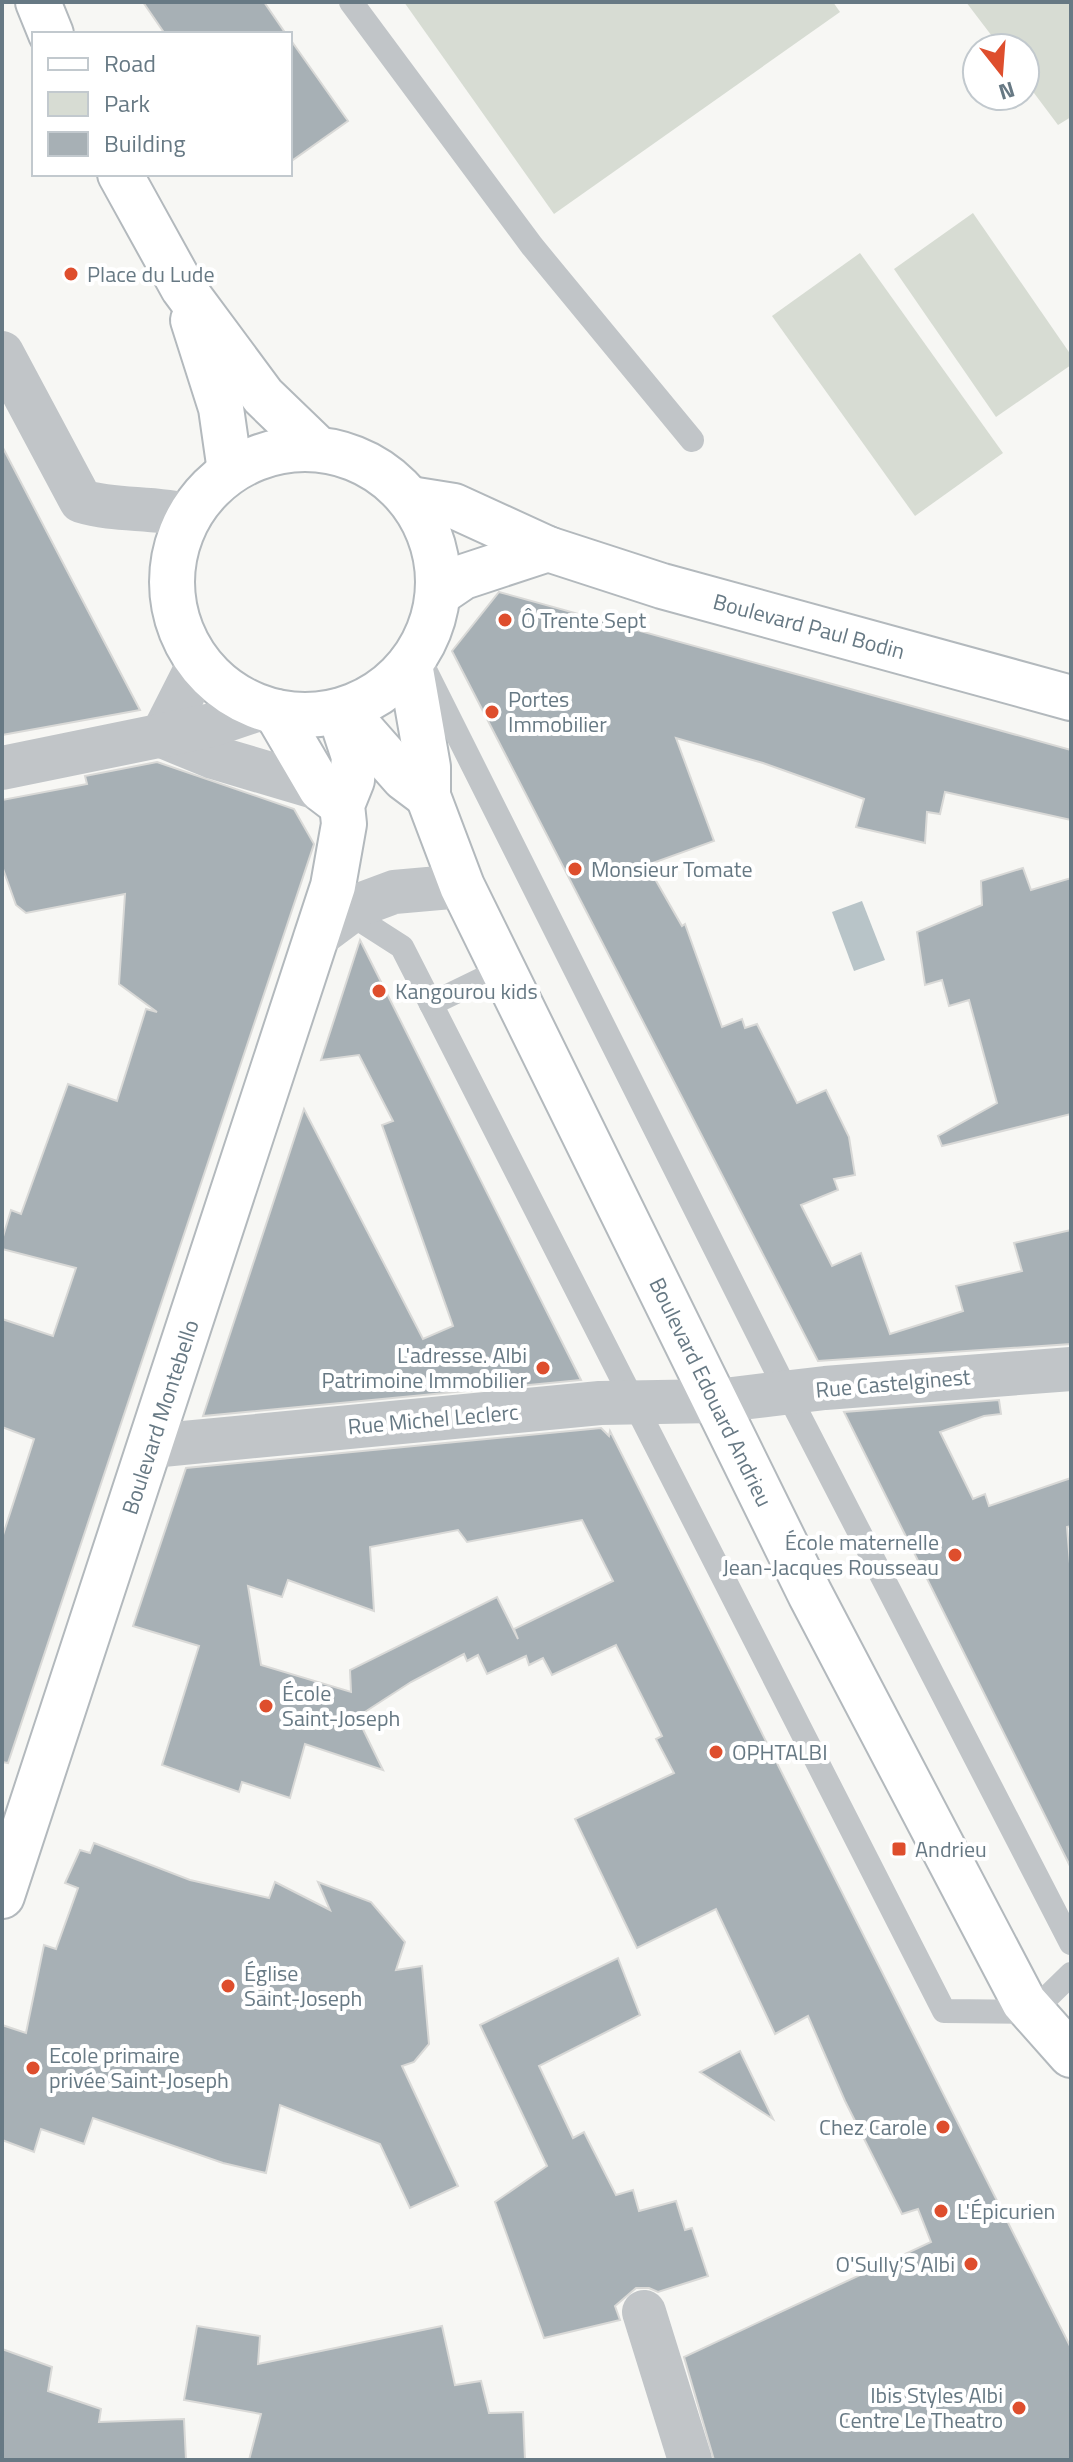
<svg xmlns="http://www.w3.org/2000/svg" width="1073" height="2462" font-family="'Titillium Web',sans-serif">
	<rect width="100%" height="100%" fill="#f7f7f4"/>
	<g fill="#d7dcd3">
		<path d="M404,2H833L840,12L554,214Z"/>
		<path d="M966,2H1071V117L1058,125L1025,81V48H1001Z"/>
		<path d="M973,213L1071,355V365L996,417L894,269Z"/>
		<path d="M860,253L1003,453L915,516L772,316Z"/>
	</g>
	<path fill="#b8c4c8" d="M862,901L885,960L854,971L832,912Z"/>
	<g fill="#a7b0b5" stroke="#d9d9d7" stroke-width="2" fill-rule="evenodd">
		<path d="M143,2H264L286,34H165Z"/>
		<path d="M290,39L348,121L290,162Z"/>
		<path d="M2,446L75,586L140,710L2,735Z"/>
		<path d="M499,592L1071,750V820L945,792L940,814L927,812L925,843L856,827L864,799L763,763L676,738L714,841L647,865L682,926L685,924L722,1027L742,1019L745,1028L757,1024L797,1103L826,1090L849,1137L855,1175L834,1179L838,1190L801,1205L832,1266L861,1253L890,1334L963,1311L956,1286L1022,1271L1014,1243L1071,1230V1344L818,1361L452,651Z"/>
		<path d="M157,762L294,809L314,844L8,1763L2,1762V1538L34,1439L2,1427V1319L53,1336L76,1268L2,1249V1240L11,1210L21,1214L68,1084L117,1101L146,1009L157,1012L119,984L125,894L26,913L16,905L2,866V800L87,784L85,776Z"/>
		<path d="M1023,868L1031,890L1071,878V1114L942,1146L938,1136L997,1103L969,1000L949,1006L942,980L925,985L917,932L982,905L981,881Z"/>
		<path d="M360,940L581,1380L203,1416L304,1109L423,1339L453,1326L382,1125L393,1121L359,1055L321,1060Z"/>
		<path d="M999,1400L1001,1414L984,1416L940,1432L973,1499L985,1494L989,1506L1071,1478V1526L1067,1527L1071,1576V1868L844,1412Z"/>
		<path d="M601,1428L609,1436L610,1431L1071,2348V2460H714L684,2357L931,2242L918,2209L902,2214L845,2101L808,2016L775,2034L716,1909L637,1948L575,1819L674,1773L656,1739L662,1736L616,1645L552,1675L543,1658L529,1665L526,1656L487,1674L478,1655L467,1661L464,1654L411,1682L357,1717L383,1770L305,1744L290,1798L242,1782L239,1792L162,1765L199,1646L133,1626L186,1468ZM582,1520L613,1581L514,1629L518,1639L497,1597L350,1670L351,1692L261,1665L248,1586L282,1597L288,1580L374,1611L370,1547L458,1530L467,1542Z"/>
		<path d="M94,1843L190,1880L269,1898L275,1882L330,1910L318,1882L371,1902L405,1942L396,1970L422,1966L429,2044L414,2062L402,2066L458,2186L410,2208L380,2144L280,2105L266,2173L223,2163L93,2118L84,2144L41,2129L34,2152L2,2140V2025L26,2033L44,1945L56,1949L78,1888L65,1883L80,1850L90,1853Z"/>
		<path d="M618,1958L640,2015L539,2066L573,2138L584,2132L616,2195L633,2190L639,2211L676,2201L685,2230L692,2228L708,2276L658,2292L649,2288H636L615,2306L620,2320L544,2338L495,2202L547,2166L480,2025Z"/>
		<path d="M740,2051L773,2119L700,2072Z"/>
		<path d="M197,2326L260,2336L258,2364L442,2326L455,2385L481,2381L489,2413L523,2412L525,2460H249L261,2414L184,2400Z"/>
		<path d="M2,2349L52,2367L48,2391L101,2409L99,2422L184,2419L186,2460H2Z"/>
	</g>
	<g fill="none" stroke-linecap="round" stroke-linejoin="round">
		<defs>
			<g id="secondary">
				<path d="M38,2L51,34"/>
				<path d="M120,174L183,288L263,396L318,449"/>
				<path d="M193,320L221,408L230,471"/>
				<circle cx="305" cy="582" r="133"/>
				<path d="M410,499L454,506L548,549L662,586L1071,698"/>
				<path d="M438,594L463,577L548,549"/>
				<path d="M410,664L428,767V796L462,886L810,1594L1024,2002L1071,2055"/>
				<path d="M345,711L404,778L428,796"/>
				<path d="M276,712L321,789L342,805"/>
				<path d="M2,1896L333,886L344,824L342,805L352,780L354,757L339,711"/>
			</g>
		</defs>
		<use href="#secondary" stroke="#b3b9bd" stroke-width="48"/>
		<g stroke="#c1c5c8" stroke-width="24">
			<path d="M351,2L532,246L692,440"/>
			<path d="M424,668L787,1392L1071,1943"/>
			<path d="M349,913L402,947L944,2011L1032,2012L1071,1974"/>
			<path d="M431,1004L503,969"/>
		</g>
		<g stroke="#c1c5c8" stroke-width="44">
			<path d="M2,353L81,501C117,512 152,506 189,516"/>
			<path d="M162,736L213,757L321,789"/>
			<path d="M162,736L199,663"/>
			<path d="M2,768L212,725L262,708"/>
			<path d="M316,937L359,905L394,892L462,886"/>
			<path d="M152,1446L600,1403L716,1401L825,1388L1071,1369"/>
			<path d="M644,2312L690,2460"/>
		</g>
		<use href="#secondary" stroke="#fff" stroke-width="44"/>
	</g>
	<g fill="#de4e2d" stroke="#fff" stroke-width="3">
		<circle cx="71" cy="274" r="8"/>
		<circle cx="505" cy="620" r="8"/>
		<circle cx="492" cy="712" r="8"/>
		<circle cx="575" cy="869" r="8"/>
		<circle cx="379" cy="991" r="8"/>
		<circle cx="543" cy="1368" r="8"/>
		<circle cx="955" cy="1555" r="8"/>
		<circle cx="266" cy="1706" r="8"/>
		<circle cx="716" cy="1752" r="8"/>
		<rect x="891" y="1841" width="16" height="16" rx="4"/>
		<circle cx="228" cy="1986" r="8"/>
		<circle cx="33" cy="2068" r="8"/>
		<circle cx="943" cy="2127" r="8"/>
		<circle cx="941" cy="2211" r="8"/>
		<circle cx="971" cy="2264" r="8"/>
		<circle cx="1019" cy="2408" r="8"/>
	</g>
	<g text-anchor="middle" stroke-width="8" stroke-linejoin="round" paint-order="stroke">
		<g font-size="22" fill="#677984" stroke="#fff" text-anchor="start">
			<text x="87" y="282">Place du Lude</text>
			<text x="521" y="628">Ô Trente Sept</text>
			<text x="508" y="707">Portes<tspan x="508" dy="25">Immobilier</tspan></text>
			<text x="591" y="877">Monsieur Tomate</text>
			<text x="395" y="999">Kangourou kids</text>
			<text x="527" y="1363" text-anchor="end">L'adresse. Albi<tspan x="527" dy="25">Patrimoine Immobilier</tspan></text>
			<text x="939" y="1550" text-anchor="end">École maternelle<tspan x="939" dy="25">Jean-Jacques Rousseau</tspan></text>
			<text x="282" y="1701">École<tspan x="282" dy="25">Saint-Joseph</tspan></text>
			<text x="732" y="1760">OPHTALBI</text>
			<text x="915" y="1857">Andrieu</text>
			<text x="244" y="1981">Église<tspan x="244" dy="25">Saint-Joseph</tspan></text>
			<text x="49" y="2063">Ecole primaire<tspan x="49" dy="25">privée Saint-Joseph</tspan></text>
			<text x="927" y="2135" text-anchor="end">Chez Carole</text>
			<text x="957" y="2219">L'Épicurien</text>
			<text x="955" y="2272" text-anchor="end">O'Sully'S Albi</text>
			<text x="1003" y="2403" text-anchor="end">Ibis Styles Albi<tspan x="1003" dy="25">Centre Le Theatro</tspan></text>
		</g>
		<g font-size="22" fill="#677984" stroke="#fff">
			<text transform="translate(809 626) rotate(15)" y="8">Boulevard Paul Bodin</text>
			<text transform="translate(893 1383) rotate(-5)" y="8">Rue Castelginest</text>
			<text transform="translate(711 1392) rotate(64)" y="8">Boulevard Edouard Andrieu</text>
			<text transform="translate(160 1417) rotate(-72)" y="8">Boulevard Montebello</text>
			<text transform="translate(433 1419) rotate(-5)" y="8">Rue Michel Leclerc</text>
		</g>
	</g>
	<rect width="1073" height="2462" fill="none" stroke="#677984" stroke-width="8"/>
	<rect x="32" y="32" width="260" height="144" fill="#ffffff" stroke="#c2c9ce" stroke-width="2"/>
	<rect x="48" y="58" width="40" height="12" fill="#ffffff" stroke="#c2c9ce" stroke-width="2"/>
	<text x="104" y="72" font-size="24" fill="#677984">Road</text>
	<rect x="48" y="92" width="40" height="24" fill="#d7dcd3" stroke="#c2c9ce" stroke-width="2"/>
	<text x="104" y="112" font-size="24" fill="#677984">Park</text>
	<rect x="48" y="132" width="40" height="24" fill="#a7b0b5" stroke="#c2c9ce" stroke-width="2"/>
	<text x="104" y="152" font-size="24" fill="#677984">Building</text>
	<g transform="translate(1001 72) rotate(163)"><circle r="38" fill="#ffffff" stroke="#c2c9ce" stroke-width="2"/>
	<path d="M0-6L14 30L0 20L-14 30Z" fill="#de4e2d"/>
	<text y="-12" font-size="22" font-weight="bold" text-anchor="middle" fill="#677984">N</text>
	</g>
</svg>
